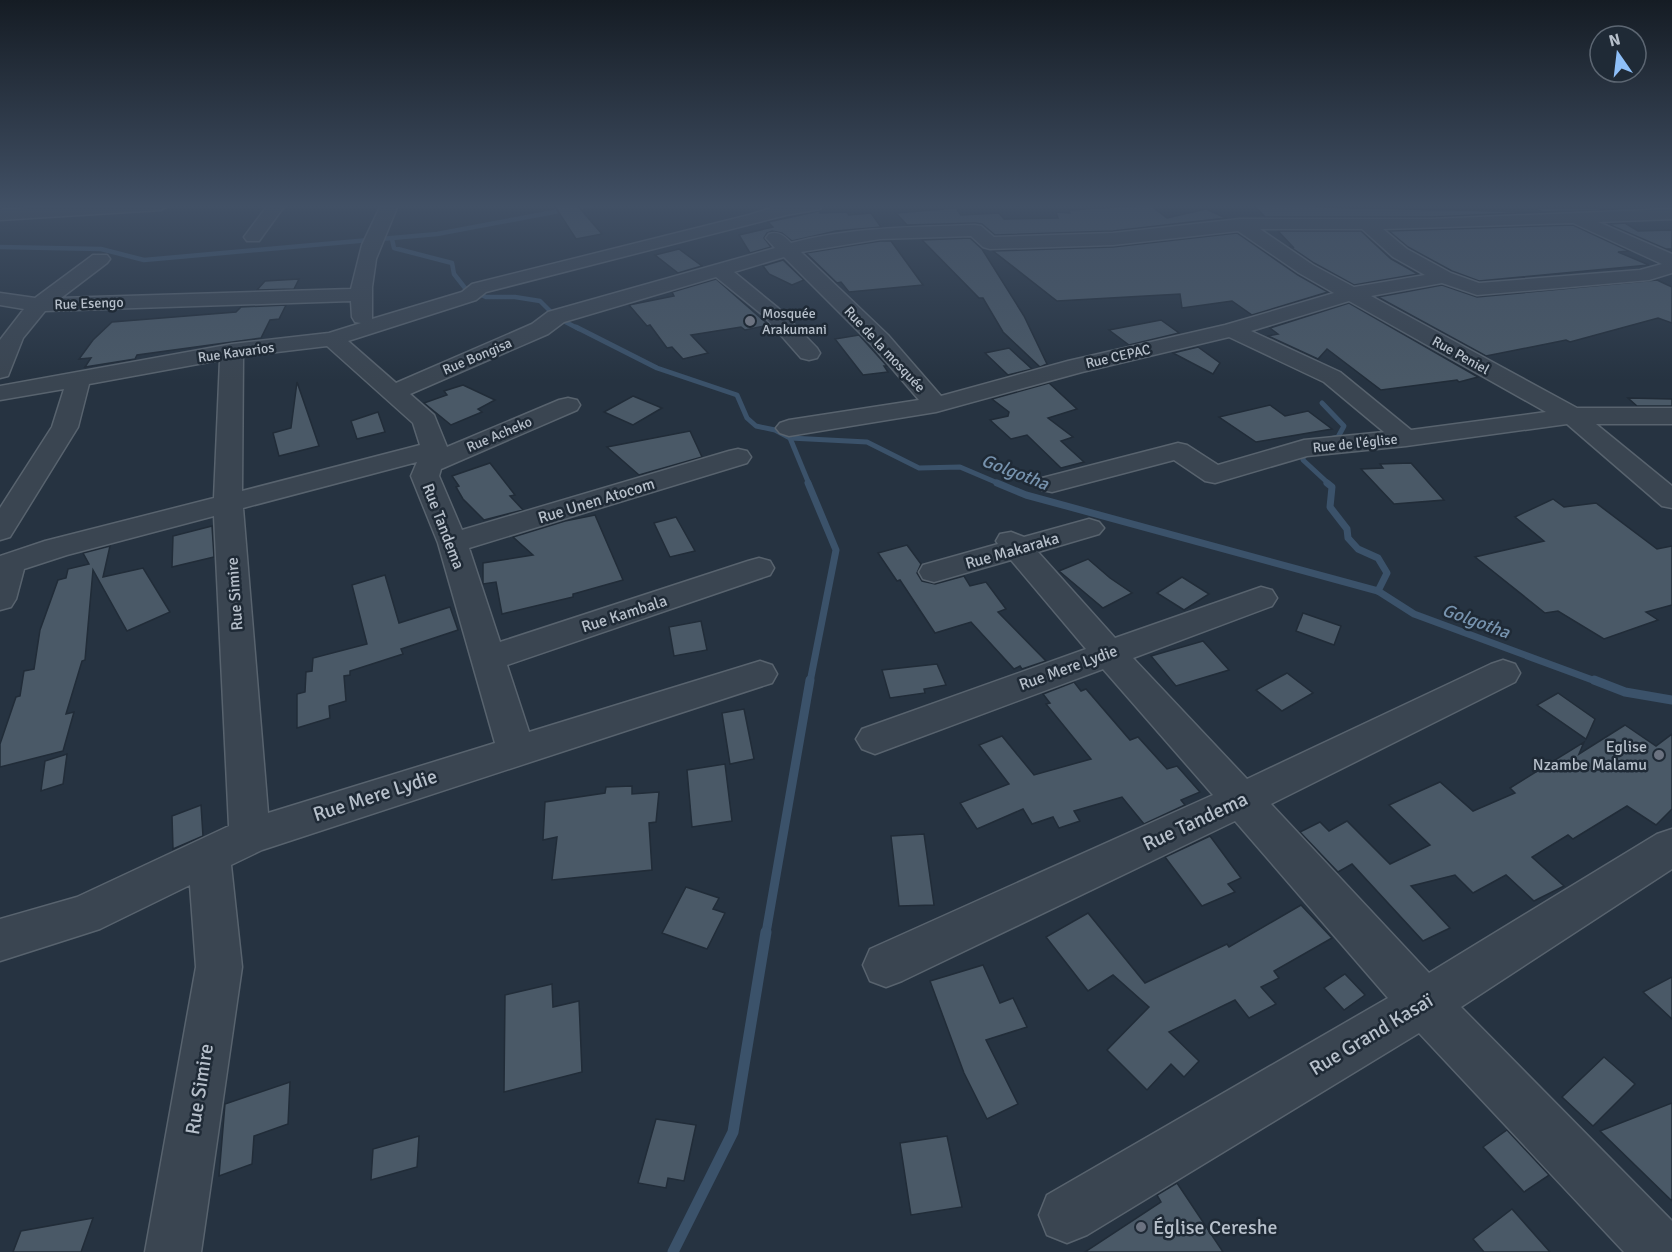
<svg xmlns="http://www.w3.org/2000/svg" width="1672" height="1252" font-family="Signika,sans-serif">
	<rect width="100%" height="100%" fill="#263341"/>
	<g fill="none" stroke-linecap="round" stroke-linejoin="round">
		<g stroke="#3b526a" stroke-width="4.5">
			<path d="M392,239L394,248L452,263L454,274L465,288L486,297H515L540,301L556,317L579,329"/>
			<path d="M0,247L101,249L144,260L437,234L591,205"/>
		</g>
		<g stroke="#3b526a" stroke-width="5">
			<path d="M576,327L657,368L737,395L747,418L756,426L775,430L790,438L867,442L919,468L960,467L1000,484"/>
			<path d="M1322,403L1344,426L1338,437L1330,439"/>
			<path d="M790,438L809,484"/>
			<path d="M1304,448L1303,460L1329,484"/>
		</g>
		<g stroke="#3b526a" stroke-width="7">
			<path d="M808,483L836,550L810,682"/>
			<path d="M997,483L1026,495L1378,591L1414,614L1598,682"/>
			<path d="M1327,483L1332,487L1330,507L1347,529L1348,538L1358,549L1378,558L1387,573L1378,591"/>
		</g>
		<g stroke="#3b526a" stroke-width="9">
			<path d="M1594,680L1625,692L1672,700"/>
			<path d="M766,933L810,680"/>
		</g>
		<path stroke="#3b526a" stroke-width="11" d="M673,1252L733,1132L766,932"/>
	</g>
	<g fill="#4a5967" stroke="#212c38" stroke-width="1.5">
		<path d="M554,205H577L602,234L576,239Z"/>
		<path d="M1150,205L1167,218L1206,209L1226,218L1113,231L995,235L982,224L975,223L907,225L896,213L956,208L961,215L999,213L1004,219L1058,218L1056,212L1070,213L1069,210Z"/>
		<path d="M1254,205H1316L1317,207L1537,212L1431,217H1265Z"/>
		<path d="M1535,208H1599L1603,210L1542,212Z"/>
		<path d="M819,211L820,213L847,212L849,215L871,213L881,227L836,231L792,241L782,233L772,231L767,233L764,238L771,247L750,253L739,235L773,227L768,222Z"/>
		<path d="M1625,223L1638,231L1672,230V249H1666L1608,224Z"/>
		<path d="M1573,225L1629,251L1618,252L1649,265L1479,281L1452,271L1408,247L1389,231Z"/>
		<path d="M1278,231H1361L1391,259L1418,274L1354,285L1314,263L1289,246L1294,248Z"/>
		<path d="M1237,233L1298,275L1328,292L1252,315L1232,301L1182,308L1180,294L1057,301L993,251L1113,247Z"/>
		<path d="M970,238L982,249L1024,316L1047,364L1040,367L1003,332L983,298H979L922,240Z"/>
		<path d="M880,241H891L923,285L849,292L841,282L837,283L806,253Z"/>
		<path d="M679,249L702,266L678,273L655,255Z"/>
		<path d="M783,260L804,280L792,285L769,274L763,266Z"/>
		<path d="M299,279L294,289L257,290L265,281Z"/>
		<path d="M716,279L769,325L745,330L741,327L691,335L708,353L683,359L672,347L667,348L650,325L647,326L629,305L674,296L672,292Z"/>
		<path d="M1657,280L1672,287V323L1658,318L1570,342L1566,340L1486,356L1378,297L1442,285L1477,297Z"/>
		<path d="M1349,303L1478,377L1459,382L1457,380L1381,390L1327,349L1318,359L1268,336L1278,334L1270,328Z"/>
		<path d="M286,305L279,319L270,320L261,338L137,355L135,359L85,367L91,358L79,359L93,340L112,322L236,312L241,307Z"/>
		<path d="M1161,320L1179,333L1129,345L1109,330Z"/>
		<path d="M859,335L887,366H884L888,372L863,375L835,339Z"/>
		<path d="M1198,347L1220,363L1213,374L1173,353Z"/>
		<path d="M1009,348L1032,369L1008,375L985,353Z"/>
		<path d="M297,382L319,446L279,456L273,433L291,428Z"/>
		<path d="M1049,383L1077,409L1048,418L1073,437L1061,441L1084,462L1061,468L1027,435L1011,439L990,420L1008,416L1009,412L992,399Z"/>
		<path d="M463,385L495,400L478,409L482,412L451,425L424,403L447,395L444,391Z"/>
		<path d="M633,396L662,408L633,425L604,412Z"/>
		<path d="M1628,398L1672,399V406H1637Z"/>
		<path d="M1270,405L1285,416L1308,411L1332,429L1256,442L1219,417Z"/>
		<path d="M378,412L385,432L357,439L351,421Z"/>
		<path d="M690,431L702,457L639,475L607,447Z"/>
		<path d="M490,463L515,495L510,496L523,510L484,520L463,499L456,487L459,486L452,476Z"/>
		<path d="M1411,463L1444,500L1394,504L1361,469L1383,468L1380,464Z"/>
		<path d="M1553,499L1564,507L1596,503L1657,549L1672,546V605L1646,612L1658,620L1604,639L1558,611L1545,613L1475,557L1544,541L1515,517Z"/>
		<path d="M595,515L623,580L573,594V597L502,614L496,582L483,584V563L533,555L513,537L565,521Z"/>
		<path d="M676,517L695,551L670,557L654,523Z"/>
		<path d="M212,526L214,557L172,567L173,536Z"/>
		<path d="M907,545L921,564L917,573L922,581L935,584L964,576L970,586L986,582L1006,609L998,612L1046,661L1022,669L1020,666L1014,669L971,622L935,633L900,580L897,581L878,553Z"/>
		<path d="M110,546L103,577L143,568L170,612L127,631L93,570L85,660L82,661L66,714L74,712L63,751L0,767V744L16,697L20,696L24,671L34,669L40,630L58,580L66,578L68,569L89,564L83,553Z"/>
		<path d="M1088,559L1110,578L1132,593L1103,608L1059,571Z"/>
		<path d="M385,575L399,623L450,607L458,630L401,649L403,654L350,671V675L344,676L346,701L329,706L330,718L297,728V694L305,692L306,672L312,671L313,658L367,644L352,585Z"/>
		<path d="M1182,577L1209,594L1184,610L1157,593Z"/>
		<path d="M1303,613L1341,626L1334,645L1296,631Z"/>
		<path d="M701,621L707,650L674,656L669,627Z"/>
		<path d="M1203,641L1229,670L1176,686L1151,656Z"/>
		<path d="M937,664L946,685L924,689L925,693L890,698L882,670Z"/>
		<path d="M1287,673L1313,693L1282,711L1256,690Z"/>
		<path d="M1074,682L1081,691L1086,689L1130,740L1138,737L1167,769L1177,766L1200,792L1181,800L1185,805L1144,824L1122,797L1074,811L1080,821L1059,828L1053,817L1032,824L1023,809L977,829L960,803L1009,784L979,745L1002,736L1034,775L1091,759L1046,704L1050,703L1043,694Z"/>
		<path d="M1558,693L1595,719L1586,739L1537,705Z"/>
		<path d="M744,709L754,759L730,764L722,713Z"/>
		<path d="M1625,725L1656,746L1672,734V809L1656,825L1627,806L1573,839L1568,835L1532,857L1564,886L1534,901L1506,875L1473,893L1455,875L1411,886L1450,928L1423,941L1352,864L1338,872L1300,832L1320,822L1329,831L1347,821L1390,864L1430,845L1389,805L1440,782L1473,811L1515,793L1510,788L1584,742L1579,754Z"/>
		<path d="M67,754L63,784L41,791L45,761Z"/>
		<path d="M725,764L732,821L692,827L687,770Z"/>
		<path d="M632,786V794L659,792L656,822L649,823L652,870L552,880L557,837L543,840L545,802L605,793L606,787Z"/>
		<path d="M201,805L203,836L173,849L172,816Z"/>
		<path d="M924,834L934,905L899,906L891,836Z"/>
		<path d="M1210,836L1241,878L1228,884L1235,892L1202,906L1165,857Z"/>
		<path d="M686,887L719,898L713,909L725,913L707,949L662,933Z"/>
		<path d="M1301,905L1332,938L1274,971L1279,978L1261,987L1276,1004L1249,1018L1235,1000L1169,1032L1199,1061L1184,1077L1171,1064L1147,1090L1107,1050L1149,1007L1113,975L1088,991L1046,937L1088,913L1145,983L1227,944L1229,947Z"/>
		<path d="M983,965L1000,1003L1013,998L1027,1027L986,1040L1018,1104L987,1119L964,1073L930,981Z"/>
		<path d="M1345,974L1365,995L1344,1010L1324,988Z"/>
		<path d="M1672,977V1019L1643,992Z"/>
		<path d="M552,984L553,1007L579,1001L582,1072L504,1092L505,995Z"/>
		<path d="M1604,1057L1635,1084L1593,1126L1562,1097Z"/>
		<path d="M290,1082L288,1124L254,1136L252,1164L219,1176L225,1104Z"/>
		<path d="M1672,1103V1201L1600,1131Z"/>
		<path d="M656,1119L696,1125L684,1181L668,1178L666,1188L638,1183Z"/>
		<path d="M1507,1130L1549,1175L1524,1192L1483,1147Z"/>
		<path d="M419,1136L417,1167L371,1180L373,1149Z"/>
		<path d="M947,1136L962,1207L911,1215L900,1143Z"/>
		<path d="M1177,1183L1223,1252H1085L1161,1202L1157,1195Z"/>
		<path d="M1512,1209L1550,1252H1484L1473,1239Z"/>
		<path d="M93,1218L81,1252H13L21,1231Z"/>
	</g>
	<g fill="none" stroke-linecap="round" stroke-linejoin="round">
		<defs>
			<g id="minor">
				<path d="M72,205H169L161,210L0,220V210Z"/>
				<path d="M268,205H285L259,241H247L244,237Z"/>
				<path d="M381,205H398L376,259L372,287V319L462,292L472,284L749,215L781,205H822L820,209L786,215L486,292L476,300L348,341L396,383L532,324L548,312L775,248L766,238L769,234C779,231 784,236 791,243C851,227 914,227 975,225L981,226L994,237L1113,233L1240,219H1431L1672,209V219L1598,222L1672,254V273L1649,280L1477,295L1442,283L1371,296L1577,408H1672V424H1596L1672,486V508L1662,506L1567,424L1406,446L1307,456L1215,483L1205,481L1174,460L1052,492L1042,490L1038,484L1042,478L1178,443L1187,445L1218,465L1304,440L1384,432L1324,382L1229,337L1082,372L936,412L789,436L780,433L776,428L780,423L789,420L919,400L872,345L784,257L734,272L778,308L817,348L820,353L817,358L809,360L801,358L764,316L716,277L564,322L548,334L410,394L434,415L447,447L559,400L568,398L577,400L580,405L577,410L441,469L439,476L462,530L729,451L738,449L747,451L751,457L747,463L469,548L500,642L748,561L759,558L770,561L774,568L770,575L507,665L529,732L760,661L772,665L777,674L772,683L262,850L231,865L242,967L201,1252H145L196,967L190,885L100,929L0,961V919L77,897L229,826L214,516L67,555L24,569L16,599L11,607L0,610V556L45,541L214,498L220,360L89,384L78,427L10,537L0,540V508L52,427L64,389L0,400V386L232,344L329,333L361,323L355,322L352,317L351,301L45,311L23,338L8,376L0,378V340L24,309L0,305V293L35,298L93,255H107L110,259L107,263L61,298L351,289L362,245ZM1573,223L1662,264L1640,270L1479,283L1451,273L1407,249L1383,229ZM1260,229H1362L1393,257L1425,275L1354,287L1313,265ZM1238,231L1299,273L1334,293L1225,325L1068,361L941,396L888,335L801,252L880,239L971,236L983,247L990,249L1113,245ZM1349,301L1546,412L1411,430L1340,372L1251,331ZM327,346L413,423L420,445L242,491L243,356ZM417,462L411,476L438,543L495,743L268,813L243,508Z"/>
				<path d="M1089,519L1099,522L1104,528L1099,534L1038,552L1115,638L1261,587L1272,590L1277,598L1272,606L1133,658L1247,779L1491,664L1503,660L1515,664L1520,673L1515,682L1271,804L1429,973L1657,834L1672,829V869L1461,1007L1672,1221V1252H1624L1419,1033L1087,1235L1067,1243L1047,1235L1039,1215L1047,1195L1388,998L1235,821L902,981L886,987L870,981L863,965L870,949L1213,795L1103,669L875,754L862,749L856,739L862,729L1086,649L1011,560L934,582L923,579L919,572L923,565L998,544L996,541L1000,534L1011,532L1024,537Z"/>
			</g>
		</defs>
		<use href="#minor" stroke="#58636e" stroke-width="3"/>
		<use href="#minor" fill="#3a4551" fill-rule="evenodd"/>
	</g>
	<linearGradient id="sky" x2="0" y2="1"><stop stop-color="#151c24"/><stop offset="0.54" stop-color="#415065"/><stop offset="1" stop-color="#415065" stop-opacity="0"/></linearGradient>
	<rect width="1672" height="381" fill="url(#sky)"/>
	<g fill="#6b7280" stroke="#1f2a36" stroke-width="2">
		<circle cx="750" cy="321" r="6"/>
		<circle cx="1659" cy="755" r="6"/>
		<circle cx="1141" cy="1227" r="6"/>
	</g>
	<g text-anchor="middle" stroke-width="5" stroke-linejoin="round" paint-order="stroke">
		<g font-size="14" fill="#b7c0cb" stroke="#1f2a36">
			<text transform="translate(89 303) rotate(-2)" y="5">Rue Esengo</text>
			<text transform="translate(885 349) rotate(47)" y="5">Rue de la mosquée</text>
			<text transform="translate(236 352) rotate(-8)" y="5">Rue Kavarios</text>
			<text transform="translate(1461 355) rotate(29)" y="5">Rue Peniel</text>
			<text transform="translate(477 356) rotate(-23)" y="5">Rue Bongisa</text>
			<text transform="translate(1118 356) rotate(-13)" y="5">Rue CEPAC</text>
			<text transform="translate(499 434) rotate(-23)" y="5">Rue Acheko</text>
			<text transform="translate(1355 443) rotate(-6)" y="5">Rue de l'église</text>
		</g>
		<g font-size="14" fill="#b7c0cb" stroke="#1f2a36" text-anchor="start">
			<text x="762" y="318">Mosquée<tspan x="762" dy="16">Arakumani</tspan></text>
		</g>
		<g font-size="16" fill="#b7c0cb" stroke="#1f2a36">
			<text transform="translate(596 500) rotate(-17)" y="6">Rue Unen Atocom</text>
			<text transform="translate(444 526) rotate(69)" y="6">Rue Tandema</text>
			<text transform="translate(1012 550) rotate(-16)" y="6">Rue Makaraka</text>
			<text transform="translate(234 594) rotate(-94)" y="6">Rue Simire</text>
			<text transform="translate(624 613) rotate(-18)" y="6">Rue Kambala</text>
			<text transform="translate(1068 667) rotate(-20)" y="6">Rue Mere Lydie</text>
		</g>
		<g font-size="16" fill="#b7c0cb" stroke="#1f2a36" text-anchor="end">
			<text x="1647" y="752">Eglise<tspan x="1647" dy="18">Nzambe Malamu</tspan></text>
		</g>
		<g font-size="18" font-style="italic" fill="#7793ae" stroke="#1f2a36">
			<text transform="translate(1015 472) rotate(21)" y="6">Golgotha</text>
			<text transform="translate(1476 621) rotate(20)" y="6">Golgotha</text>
		</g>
		<g font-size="20" fill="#b7c0cb" stroke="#1f2a36">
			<text transform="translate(375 795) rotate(-18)" y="7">Rue Mere Lydie</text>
			<text transform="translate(1195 821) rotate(-25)" y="7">Rue Tandema</text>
			<text transform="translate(1371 1034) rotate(-31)" y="7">Rue Grand Kasaï</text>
			<text transform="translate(199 1089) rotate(-81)" y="7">Rue Simire</text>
		</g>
		<g font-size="20" fill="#b7c0cb" stroke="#1f2a36" text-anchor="start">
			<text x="1153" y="1234">Église Cereshe</text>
		</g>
	</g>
	<g transform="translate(1618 54) rotate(346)"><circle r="28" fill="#1f2a36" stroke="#5c6672" stroke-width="1.5"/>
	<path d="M0-4.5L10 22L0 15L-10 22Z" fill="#8ebff8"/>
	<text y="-9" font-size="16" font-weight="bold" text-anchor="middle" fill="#b7c0cb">N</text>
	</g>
</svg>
